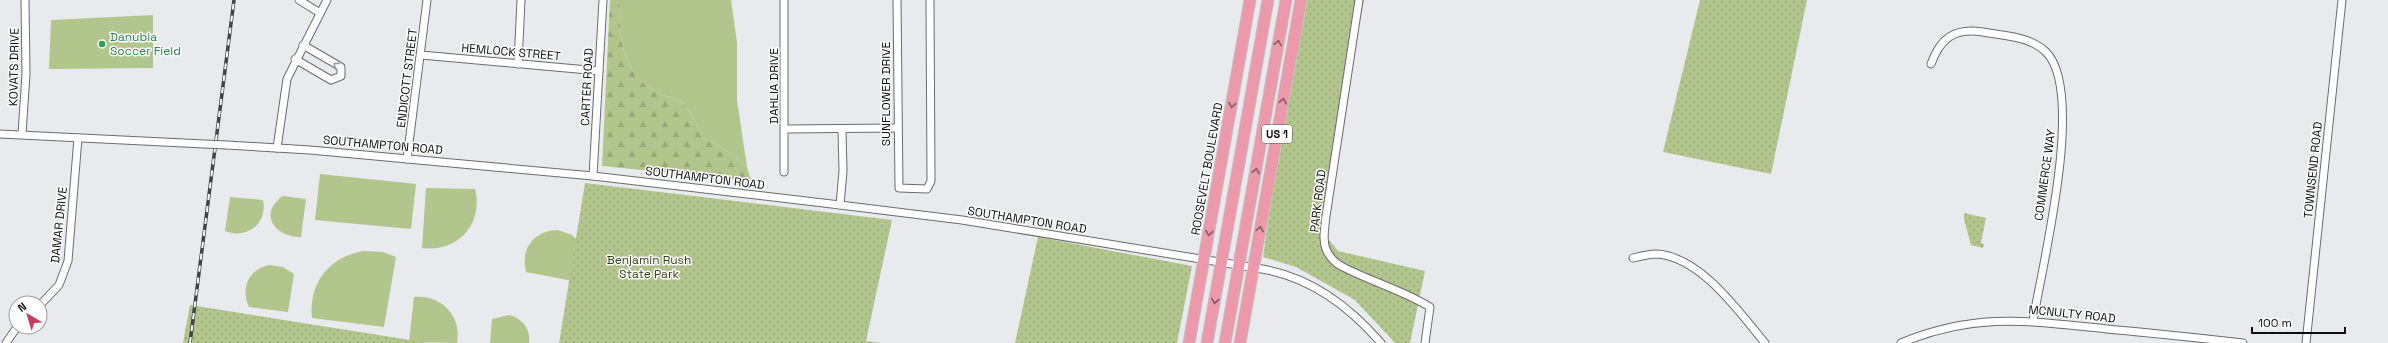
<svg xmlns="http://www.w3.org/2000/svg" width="2388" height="343" font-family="'Space Grotesk',sans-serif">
	<defs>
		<pattern id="forest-firs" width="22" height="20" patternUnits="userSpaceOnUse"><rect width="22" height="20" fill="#b2c58c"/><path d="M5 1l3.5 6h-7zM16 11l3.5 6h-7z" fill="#98a878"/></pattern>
		<pattern id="park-dots" width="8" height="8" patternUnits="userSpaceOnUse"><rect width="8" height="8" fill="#b2c58c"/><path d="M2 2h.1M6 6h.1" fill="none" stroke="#98a878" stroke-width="1.8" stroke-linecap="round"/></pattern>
	</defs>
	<rect width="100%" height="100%" fill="#e8eaed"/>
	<g fill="#b2c58c">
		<path d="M620,0H731L737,42V100L747,167L723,148L703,138L695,120L682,101C627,88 618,52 620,0Z"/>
		<path d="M153,15V68L49,69L51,20Z"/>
		<path d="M320,174L416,184L411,229L315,220Z"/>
		<path d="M426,188L475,189C484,224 457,253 422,248Z"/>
		<path d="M283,196L306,199L301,237C274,237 258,213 283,196Z"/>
		<path d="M230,197L263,200C268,223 247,240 225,231Z"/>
		<path d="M558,230L572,235L579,242L573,281L526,272C520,249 534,230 558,230Z"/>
		<path d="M364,251L383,252L396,257L384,327L312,318C308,283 330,256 364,251Z"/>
		<path d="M269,265L283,267L294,274L288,312L249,307C240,288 249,269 269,265Z"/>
		<path d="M414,297C441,294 462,316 457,343L409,342Z"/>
		<path d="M509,315C522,318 531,329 529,343H490L492,319Z"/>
	</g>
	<path fill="url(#forest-firs)" d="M610,0H620C618,52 627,88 682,101L695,120L703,138L723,148L747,167L751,181L602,166Z"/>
	<g fill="url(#park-dots)">
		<path d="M1300,0H1364L1320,229L1338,251L1425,271L1410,343H1395L1355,300L1296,267L1263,257Z"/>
		<path d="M1700,0H1807L1771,174L1663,152Z"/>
		<path d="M585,183L892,220L866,341L881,343H559Z"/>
		<path d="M1964,213L1986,218L1981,243L1984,244L1983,248L1971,245L1964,219Z"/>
		<path d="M1038,237L1192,266L1177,343H1015Z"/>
		<path d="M190,305L429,343H183Z"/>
	</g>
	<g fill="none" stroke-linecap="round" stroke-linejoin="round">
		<defs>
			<g id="minor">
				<path d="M299,0L320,13"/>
				<path d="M897,0L899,188L927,189L931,181L930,0"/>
				<path d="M1359,0L1326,216C1325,227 1322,239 1326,249C1329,257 1336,264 1343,267C1372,282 1402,290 1430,307L1425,343"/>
				<path d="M421,55L599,71"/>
				<path d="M295,59L331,80L341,76V67L303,45"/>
				<path d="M518,64L521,0"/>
				<path d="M1931,64C1940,39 1954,27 1983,32C2004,36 2030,36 2046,52C2086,92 2042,266 2033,321"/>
				<path d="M785,129L896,128"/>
				<path d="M0,134L204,144"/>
				<path d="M22,134L26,74L25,0"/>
				<path d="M227,145L310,150L593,176L840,205L962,220L1262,269C1310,277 1350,307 1381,343"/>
				<path d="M277,148L287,79L327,0"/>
				<path d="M407,159L427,0"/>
				<path d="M784,172V0"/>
				<path d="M593,176L603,0"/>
				<path d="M840,205L843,171L842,130"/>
				<path d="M1633,258C1641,256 1650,254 1657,254C1701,257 1739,312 1765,343"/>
				<path d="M40,305L59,285L68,261L78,138"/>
				<path d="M6,343L17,327"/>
				<path d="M1901,343C1976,312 2029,321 2107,329C2152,333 2198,338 2243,343"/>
				<path d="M2306,343L2342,0"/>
			</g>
			<g id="highway">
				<path d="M1189,343L1250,0"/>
				<path d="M1207,343L1268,0"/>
				<path d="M1225,343L1286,0"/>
				<path d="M1240,343L1301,0"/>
			</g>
		</defs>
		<use href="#minor" stroke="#6a6c6f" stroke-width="9"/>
		<use href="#highway" stroke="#c5c5c5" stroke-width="13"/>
		<use href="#minor" stroke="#fff" stroke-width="7"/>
		<use href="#highway" stroke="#ec99ab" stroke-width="11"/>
		<defs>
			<path id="rail" d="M190,343L234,0"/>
		</defs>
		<use href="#rail" stroke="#424344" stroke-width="3.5"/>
		<use href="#rail" stroke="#fff" stroke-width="2" stroke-dasharray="6" stroke-linecap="butt"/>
		<defs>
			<path id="minor-bridge" d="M204,144L227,145"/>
		</defs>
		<use href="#minor-bridge" stroke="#6a6c6f" stroke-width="9" stroke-linecap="butt"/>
		<use href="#minor-bridge" stroke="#fff" stroke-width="7"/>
	</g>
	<defs><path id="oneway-chevron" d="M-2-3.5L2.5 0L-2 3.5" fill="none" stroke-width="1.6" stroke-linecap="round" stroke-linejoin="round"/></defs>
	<g stroke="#875a64">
		<use href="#oneway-chevron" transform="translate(1278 43) rotate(-80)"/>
		<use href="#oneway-chevron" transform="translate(1283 101) rotate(-80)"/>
		<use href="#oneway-chevron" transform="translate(1232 105) rotate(100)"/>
		<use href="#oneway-chevron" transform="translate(1256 171) rotate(-80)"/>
		<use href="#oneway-chevron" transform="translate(1260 229) rotate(-80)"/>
		<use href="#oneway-chevron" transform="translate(1209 233) rotate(100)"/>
		<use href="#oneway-chevron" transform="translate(1215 301) rotate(100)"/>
	</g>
	<use stroke="#9e9e9e" href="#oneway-chevron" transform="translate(336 65) rotate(-143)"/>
	<circle fill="#2e9e5b" stroke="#fff" stroke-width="1.5" cx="102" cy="44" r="4"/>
	<g text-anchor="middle" stroke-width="3" stroke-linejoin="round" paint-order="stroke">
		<rect fill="#fff" stroke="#555656" stroke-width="1" x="1262" y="125" width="30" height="18" rx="3"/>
		<g font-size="11" font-weight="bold" fill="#0c0d0d">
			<text x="1277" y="138">US 1</text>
		</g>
		<g font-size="12" fill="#27864d" stroke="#fff" text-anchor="start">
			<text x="110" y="41">Danubia<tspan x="110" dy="14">Soccer Field</tspan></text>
		</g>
		<g font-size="12" fill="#0c0d0d" stroke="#fff">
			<text transform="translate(511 52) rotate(5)" y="4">HEMLOCK STREET</text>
			<text transform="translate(14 67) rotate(-89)" y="4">KOVATS DRIVE</text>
			<text transform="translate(407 78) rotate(-83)" y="4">ENDICOTT STREET</text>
			<text transform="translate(774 86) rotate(-90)" y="4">DAHLIA DRIVE</text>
			<text transform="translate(587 87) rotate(-87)" y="4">CARTER ROAD</text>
			<text transform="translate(886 94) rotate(-90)" y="4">SUNFLOWER DRIVE</text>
			<text transform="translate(383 145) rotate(5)" y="4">SOUTHAMPTON ROAD</text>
			<text transform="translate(1207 169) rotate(-80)" y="4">ROOSEVELT BOULEVARD</text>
			<text transform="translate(2313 170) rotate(-84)" y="4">TOWNSEND ROAD</text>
			<text transform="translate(2045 175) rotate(-82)" y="4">COMMERCE WAY</text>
			<text transform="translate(705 178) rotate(7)" y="4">SOUTHAMPTON ROAD</text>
			<text transform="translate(1318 201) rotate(-83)" y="4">PARK ROAD</text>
			<text transform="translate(1027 220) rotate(9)" y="4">SOUTHAMPTON ROAD</text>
			<text transform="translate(59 225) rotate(-84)" y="4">DAMAR DRIVE</text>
			<text transform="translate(2072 314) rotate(6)" y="4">MCNULTY ROAD</text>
		</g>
		<g font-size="12" fill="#344113" stroke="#fff">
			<text x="649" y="264">Benjamin Rush<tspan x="649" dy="14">State Park</tspan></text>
		</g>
	</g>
	<g transform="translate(28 315) rotate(322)"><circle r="19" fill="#ffffff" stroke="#9e9e9e"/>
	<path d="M0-3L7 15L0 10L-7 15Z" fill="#c93a5e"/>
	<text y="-6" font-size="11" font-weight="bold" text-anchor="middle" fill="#0c0d0d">N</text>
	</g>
	<path d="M2252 327v6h93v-6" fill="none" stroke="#0c0d0d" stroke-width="2"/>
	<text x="2258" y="327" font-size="12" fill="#0c0d0d" stroke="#ffffff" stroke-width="3" paint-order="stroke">100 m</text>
</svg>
